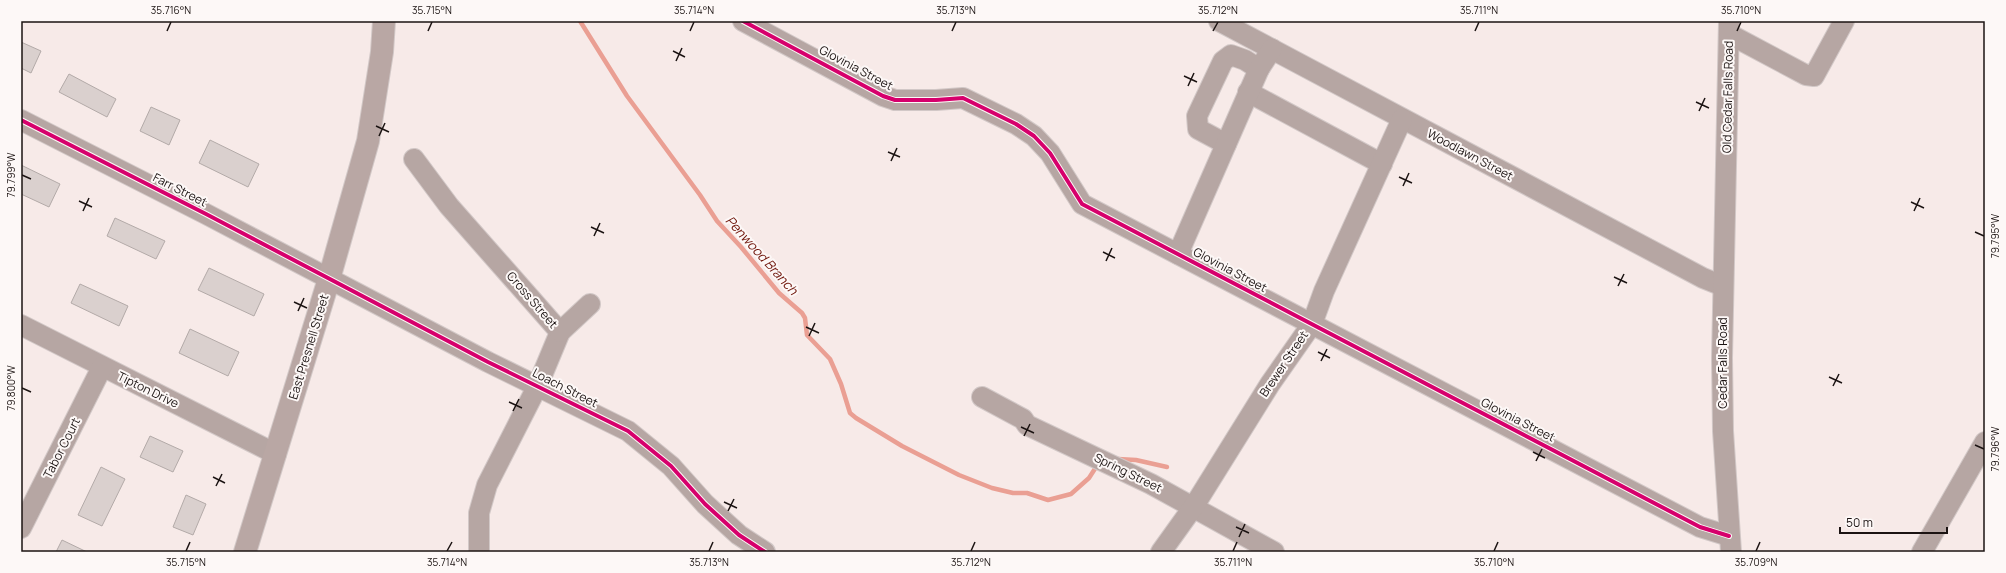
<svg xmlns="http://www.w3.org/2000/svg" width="2006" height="573" font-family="Manrope,sans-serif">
	<rect width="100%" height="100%" fill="#f7eae8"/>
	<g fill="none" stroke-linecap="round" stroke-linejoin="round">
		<g stroke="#ea9f93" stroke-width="4.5">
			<path d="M580,21L627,96L700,195L717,221L741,247L779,293L802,313L805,318L807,335L830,359L841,384L850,413L856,418L902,446L959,475L992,488L1013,493H1027L1048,500L1071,494L1089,478L1098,464"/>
			<path d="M1118,459L1136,460L1167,467"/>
		</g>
	</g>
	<g fill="#dad0ce" stroke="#b3aaa8">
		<path d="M21,42L41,51L31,73L21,68Z"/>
		<path d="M69,74L116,99L107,117L59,92Z"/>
		<path d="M151,107L180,120L169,145L140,131Z"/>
		<path d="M210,140L259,164L248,187L199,163Z"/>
		<path d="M21,165L60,184L49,207L21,194Z"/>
		<path d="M115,218L165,241L156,259L107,236Z"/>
		<path d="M209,268L264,294L254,316L198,290Z"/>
		<path d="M80,284L128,306L119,326L71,303Z"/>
		<path d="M190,329L239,352L228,376L179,353Z"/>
		<path d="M150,436L183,451L173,472L140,457Z"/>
		<path d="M101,467L125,479L102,526L78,515Z"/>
		<path d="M186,495L206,504L193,535L173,527Z"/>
		<path d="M62,540L87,552H56Z"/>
	</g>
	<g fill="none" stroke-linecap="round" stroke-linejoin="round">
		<defs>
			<g id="minor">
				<path d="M743,21L883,96L895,100H936L963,98L1016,124L1034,136L1050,153L1082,204L1700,527L1729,536"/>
				<path d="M1219,21L1703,278L1723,286"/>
				<path d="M1729,21L1722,358L1723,431L1731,552"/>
				<path d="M1729,34L1806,75L1814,76L1844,21"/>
				<path d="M1248,92L1382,164"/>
				<path d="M21,120L206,214L488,362L628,431L671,466L705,504L739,535L765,552"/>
				<path d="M1226,144L1198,129L1197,116L1223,61L1231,55L1245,60L1259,69"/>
				<path d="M414,159L449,206L560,332L538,385L487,485L479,513V552"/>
				<path d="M1178,254L1259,69L1272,49"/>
				<path d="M21,325L276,454"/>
				<path d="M560,332L590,304"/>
				<path d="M982,397L1023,419L1027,425L1151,484L1274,552"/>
				<path d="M21,528L102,367"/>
				<path d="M1161,552L1194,506L1270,384L1312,324L1324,291L1402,119"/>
				<path d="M1922,552L1985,442"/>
			</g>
			<path id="major" d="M245,552L329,279L368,141L382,52L384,21"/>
		</defs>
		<use href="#minor" stroke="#d2c8c7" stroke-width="22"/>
		<use href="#major" stroke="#d2c8c7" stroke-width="24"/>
		<use href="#minor" stroke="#b6a6a3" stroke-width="20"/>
		<use href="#major" stroke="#b9a7a4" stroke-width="22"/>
		<defs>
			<g id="cycleway">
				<path d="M743,21L883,96L895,100H936L963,98L1016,124L1034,136L1050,153L1082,204L1700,527L1729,536"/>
				<path d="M21,120L206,214L488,362L628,431L671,466L705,504L739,535L765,552"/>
			</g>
		</defs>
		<use href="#cycleway" stroke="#fdf8f7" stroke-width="6"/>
		<use href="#cycleway" stroke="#d6006c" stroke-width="4"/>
	</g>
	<path fill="none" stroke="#1b1312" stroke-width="1.5" d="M167,31L171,22M428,31L432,22M690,31L694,22M952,31L956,22M1213,31L1218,22M1475,31L1479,22M1737,31L1741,22M673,51L685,57M676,61L682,48M1184,76L1197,82M1188,86L1194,73M1696,102L1709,108M1699,111L1705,98M376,126L389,132M379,136L385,123M888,152L900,157M891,161L897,148M22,175L31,179M1399,177L1412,183M1403,186L1409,173M79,201L92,207M1911,202L1924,208M83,211L89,198M1914,211L1920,198M591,227L604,233M1975,232L1984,236M594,236L600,223M1103,252L1115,258M1106,261L1112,248M1614,277L1627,283M1618,286L1624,274M294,302L307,308M298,311L304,298M806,327L819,333M809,336L815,323M1318,352L1330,358M1321,361L1327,349M1829,377L1842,383M1833,386L1839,374M22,388L31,392M509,402L522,408M513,411L519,399M1021,427L1034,433M1024,436L1030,424M1975,445L1984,449M1533,452L1545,458M1536,461L1542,449M213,477L225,483M216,486L222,474M724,502L737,508M728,511L734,499M1236,527L1249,533M1239,537L1245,524M186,551L190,542M447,551L452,542M709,551L713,542M971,551L975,542M1233,551L1237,542M1494,551L1498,542M1756,551L1760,542"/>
	<g text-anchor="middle" stroke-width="4" stroke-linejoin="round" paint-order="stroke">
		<g font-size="12" fill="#1b1312" stroke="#fdf8f7">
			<text transform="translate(856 68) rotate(28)" y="4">Glovinia Street</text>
			<text transform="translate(1728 97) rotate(-89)" y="4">Old Cedar Falls Road</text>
			<text transform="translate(1470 155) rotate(28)" y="4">Woodlawn Street</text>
			<text transform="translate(180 190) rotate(27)" y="4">Farr Street</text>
			<text transform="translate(1230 270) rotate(28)" y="4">Glovinia Street</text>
			<text transform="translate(532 300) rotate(49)" y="4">Cross Street</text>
			<text transform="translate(309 347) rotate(-73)" y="4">East Presnell Street</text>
			<text transform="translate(1723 363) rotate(-90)" y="4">Cedar Falls Road</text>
			<text transform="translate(1284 364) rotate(-56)" y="4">Brewer Street</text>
			<text transform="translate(565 388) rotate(27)" y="4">Loach Street</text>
			<text transform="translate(148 390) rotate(26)" y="4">Tipton Drive</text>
			<text transform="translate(1518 420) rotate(27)" y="4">Glovinia Street</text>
			<text transform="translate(62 448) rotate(-63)" y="4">Tabor Court</text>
			<text transform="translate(1128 473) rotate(26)" y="4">Spring Street</text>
		</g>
		<g font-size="13" font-style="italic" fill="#6e1308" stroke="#fdf8f7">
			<text transform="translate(762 255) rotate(48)" y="5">Penwood Branch</text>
		</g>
	</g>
	<rect width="2006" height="573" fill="none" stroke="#fdf8f7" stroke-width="44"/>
	<path d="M1840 527v6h107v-6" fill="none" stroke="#1b1312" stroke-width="2"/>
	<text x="1846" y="527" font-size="12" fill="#1b1312" stroke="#fdf8f7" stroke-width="3" paint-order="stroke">50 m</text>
	<rect x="22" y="22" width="1962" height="529" fill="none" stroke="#1b1312" stroke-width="1.5"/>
	<g font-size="10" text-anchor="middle" fill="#1b1312">
		<text x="171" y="14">35.716°N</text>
		<text x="432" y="14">35.715°N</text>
		<text x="694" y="14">35.714°N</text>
		<text x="956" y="14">35.713°N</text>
		<text x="1218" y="14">35.712°N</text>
		<text x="1479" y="14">35.711°N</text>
		<text x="1741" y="14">35.710°N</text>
		<text transform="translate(11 175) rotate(-90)" y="4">79.799°W</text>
		<text transform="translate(1995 236) rotate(-90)" y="4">79.795°W</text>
		<text transform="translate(11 388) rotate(-90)" y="4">79.800°W</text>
		<text transform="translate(1995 449) rotate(-90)" y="4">79.796°W</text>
		<text x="186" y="566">35.715°N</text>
		<text x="447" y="566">35.714°N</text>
		<text x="709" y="566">35.713°N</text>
		<text x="971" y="566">35.712°N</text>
		<text x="1233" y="566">35.711°N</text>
		<text x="1494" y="566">35.710°N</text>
		<text x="1756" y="566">35.709°N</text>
	</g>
</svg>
